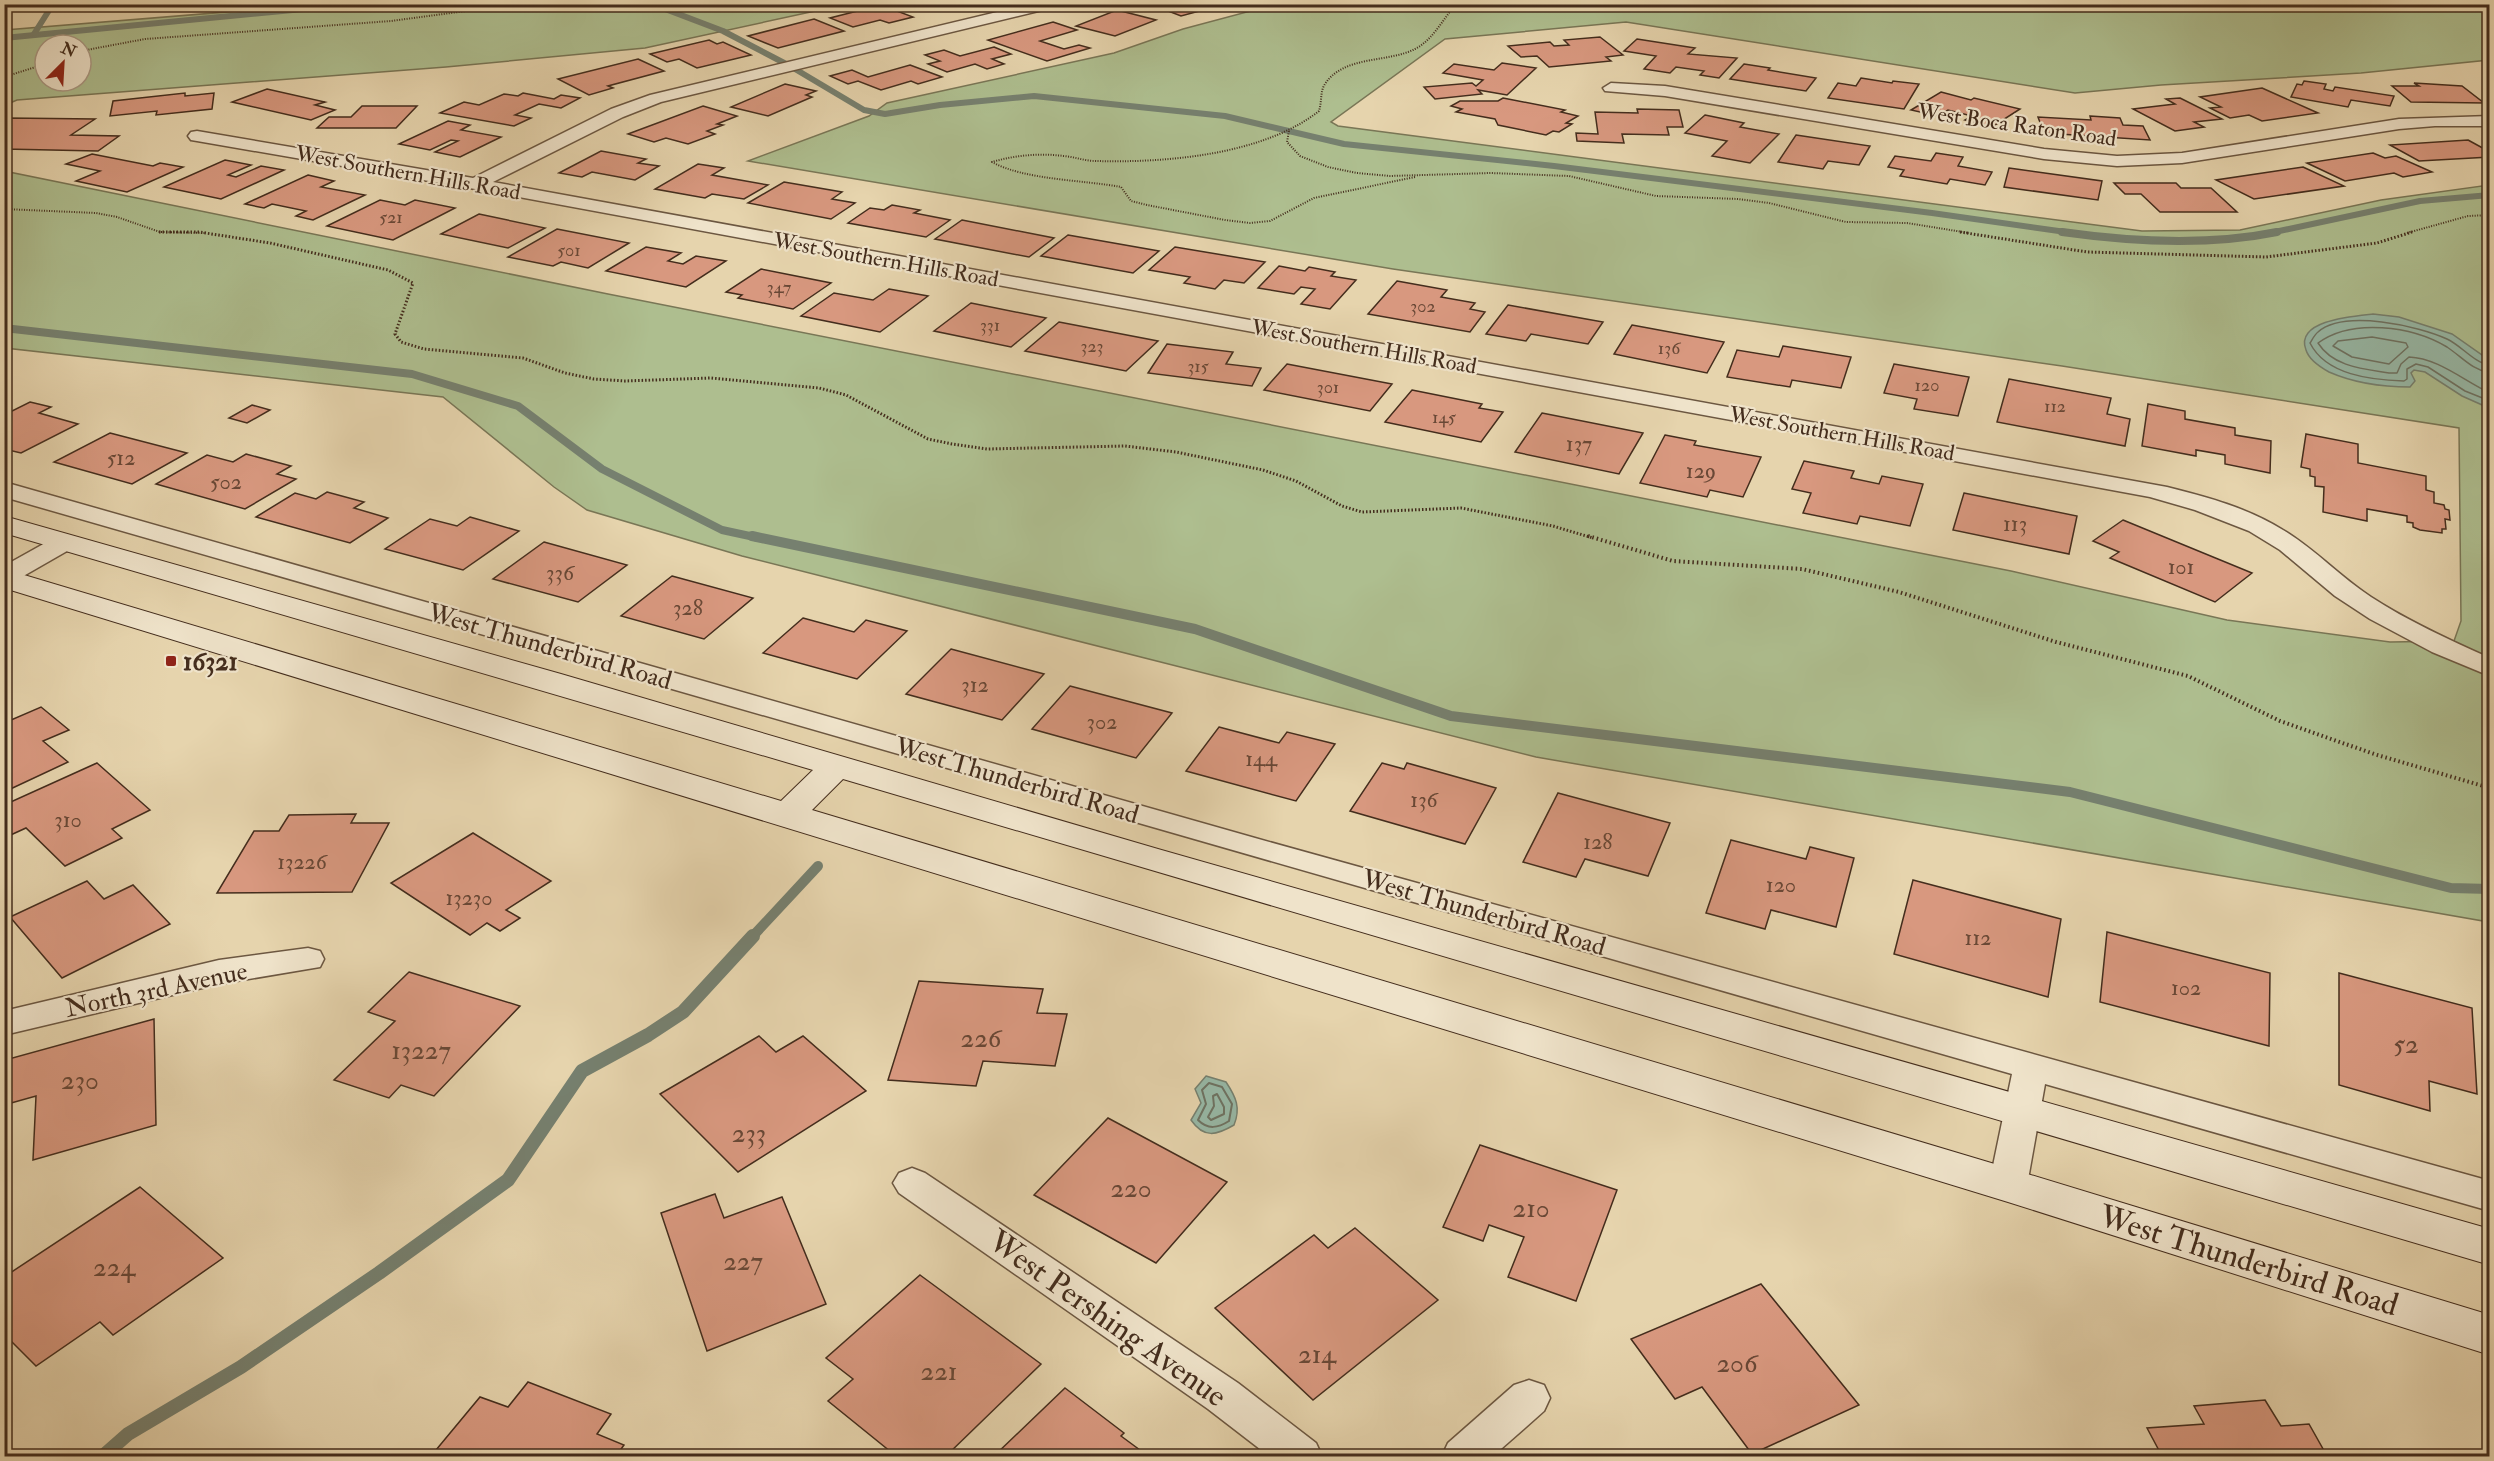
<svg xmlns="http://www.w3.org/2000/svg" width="2494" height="1461" font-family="'IM FELL Double Pica',serif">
	<rect width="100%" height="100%" fill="#e6d4ad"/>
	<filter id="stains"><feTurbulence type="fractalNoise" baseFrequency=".00333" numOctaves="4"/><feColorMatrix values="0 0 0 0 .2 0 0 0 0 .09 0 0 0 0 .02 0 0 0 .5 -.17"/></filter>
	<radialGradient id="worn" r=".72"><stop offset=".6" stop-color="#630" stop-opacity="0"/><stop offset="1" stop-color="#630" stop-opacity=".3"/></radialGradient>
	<g fill="#aebe8f" stroke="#797656" stroke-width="1.5" fill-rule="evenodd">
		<path d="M313,5V4L843,5L645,48L446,67L17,100L5,105V30ZM45,45H81V81H45Z"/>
		<path d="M1273,5H2489V60L2361,73L2161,85L2075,93L1626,22L1445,39L1331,122L1338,126L2142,231L2240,230L2381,200L2489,185V922L1536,757L742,556L587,510L554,487L443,397L5,348L4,171L608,294L2011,571L2227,620L2390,642L2454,641L2461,621L2459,428L2062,366L1393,269L748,161L869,116L887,103L1114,53L1183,29Z"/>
	</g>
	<g fill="#97b8a6" stroke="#76806f" stroke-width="1.5">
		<path d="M2373,314L2399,317L2452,334L2489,360V408L2462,396L2425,372L2414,370L2411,373L2415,381L2410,387C2383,387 2354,383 2329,372C2320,367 2309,360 2306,350C2294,320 2355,316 2373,314Z"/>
		<path d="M1206,1076L1226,1082C1236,1097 1241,1108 1234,1125C1217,1135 1204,1139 1191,1120L1201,1103L1195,1089Z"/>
	</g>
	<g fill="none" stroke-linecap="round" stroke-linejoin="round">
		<g stroke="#6e7262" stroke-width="1.5">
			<path d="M2372,337L2406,343L2408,347L2389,364L2352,357L2333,346L2338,341Z"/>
			<path d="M2490,365C2474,363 2462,346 2447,339C2419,326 2344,309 2318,332C2315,334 2312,340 2310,343C2326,375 2371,380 2404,381L2407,379V369L2416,364L2428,367L2465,391L2490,401"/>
			<path d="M2490,373C2472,370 2462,357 2447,347C2412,326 2352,318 2318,343C2333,367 2364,369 2389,373H2397L2401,364L2409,357C2438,358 2464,381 2490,393"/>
		</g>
		<g stroke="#6e7262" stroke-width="2">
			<path d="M1209,1083L1222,1087L1232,1104L1229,1121C1218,1128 1208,1130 1198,1120L1206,1104L1202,1090Z"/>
			<path d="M1217,1094L1224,1107V1114L1211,1120L1208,1117L1214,1106L1213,1096Z"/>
		</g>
		<g stroke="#76806f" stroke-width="6">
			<path d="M652,4L723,31L790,66L864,110L885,114L940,105L1034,96L1225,116L1344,144L1554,166L1932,213L2073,233"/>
			<path d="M34,34L53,4"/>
			<path d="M4,38L355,4"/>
			<path d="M2270,233L2420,201L2490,195"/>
		</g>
		<g stroke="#76806f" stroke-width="8">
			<path d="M2062,232C2133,242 2208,246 2277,232"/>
			<path d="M4,328L412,374L518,406L602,469L722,530L759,538"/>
		</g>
		<g stroke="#76806f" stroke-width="10">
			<path d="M752,536L1195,629L1451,716L2070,792L2451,888L2490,889"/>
			<path d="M752,937L818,866"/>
		</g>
		<path stroke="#76806f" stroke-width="14" d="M103,1456L128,1434L241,1367L379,1273L508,1180L582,1071L648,1035L683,1012L753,936"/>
	</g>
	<g fill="#d8987f" stroke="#442d1d" stroke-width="1.5">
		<path d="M12,4H36L35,7L9,9Z"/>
		<path d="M1150,4H1207L1200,7L1207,9L1181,16Z"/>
		<path d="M881,5L913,17L889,23L880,20L853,27L830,18Z"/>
		<path d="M1117,10L1156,20L1115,36L1076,26Z"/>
		<path d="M814,19L844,31L778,48L748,36Z"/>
		<path d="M1053,22L1077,30L1040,41L1064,49L1079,45L1090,48L1047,61L988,40Z"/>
		<path d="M1600,37L1623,55L1606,57L1611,61L1549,67L1537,56L1521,57L1508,46L1550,42L1554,46L1569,45L1564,40Z"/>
		<path d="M1637,39L1695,48L1688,54L1737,58L1719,78L1700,75L1704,71L1676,67L1670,73L1644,69L1656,56L1624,51Z"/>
		<path d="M709,40L717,44L723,42L751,55L697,68L679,59L667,62L650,54Z"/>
		<path d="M994,47L1011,54L992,59L1004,64L987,69L975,64L947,72L928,64L940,61L925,55L944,50L960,56Z"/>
		<path d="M638,59L664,71L608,86L613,88L589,95L558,79Z"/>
		<path d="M1502,63L1536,68L1507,95L1478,90L1482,94L1435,99L1424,87L1472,83L1476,86L1483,80L1443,73L1454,64L1494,70Z"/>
		<path d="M1744,64L1770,68L1768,70L1816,78L1806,91L1730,79Z"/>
		<path d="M910,65L942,77L918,84L911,81L881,90L858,81L848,84L830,76L852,70L868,77Z"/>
		<path d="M1861,78L1892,83L1893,81L1919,84L1904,109L1828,98L1838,83L1856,86Z"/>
		<path d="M2304,81L2326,84L2324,89L2333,91L2335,87L2394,96L2390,106L2351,100L2348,107L2291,97L2297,84L2302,85Z"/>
		<path d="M2414,83L2462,86L2484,103L2411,102L2392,86H2419Z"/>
		<path d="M785,84L816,91L806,95L812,97L768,116L731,107Z"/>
		<path d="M2262,88L2318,113L2262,121L2249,115L2230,118L2210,108L2221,107L2200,97Z"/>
		<path d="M267,89L325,102L315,105L335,110L311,120L232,102Z"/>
		<path d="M1941,92L1971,100L1974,98L2020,109L1992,127L1965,120L1972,116L1948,110L1938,116L1911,110Z"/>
		<path d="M185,93V96L214,93L212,109L156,115L157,111L110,116L113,101Z"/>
		<path d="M523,93L554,99L561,95L580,98L561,108L539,104L515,115L531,118L514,126L440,113L464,102L479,105L504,94L518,96Z"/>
		<path d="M1503,98L1565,110L1561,112L1578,116L1566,123L1572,124L1559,132L1553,131L1546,135L1498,125L1495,119L1456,112L1462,109L1451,106L1460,101H1498Z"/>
		<path d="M2180,98L2222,119L2194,122L2204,127L2175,131L2133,109L2175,104L2166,99Z"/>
		<path d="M362,106H417L396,128H317L329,117H351Z"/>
		<path d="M703,106L737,116L717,124L723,125L707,131L715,134L688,144L666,138L654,142L628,134Z"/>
		<path d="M1637,109L1679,110L1683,127H1667L1669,135L1622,134L1624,143L1577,141L1576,133L1598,134L1595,112L1638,113Z"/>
		<path d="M1705,115L1744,123L1740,127L1779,134L1750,163L1712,156L1727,141L1685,133Z"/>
		<path d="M2090,116L2120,118L2123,125L2143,126L2150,140L2044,133L2038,117L2091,120Z"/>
		<path d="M7,118L95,119L71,135L119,136L98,151L4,149V120Z"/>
		<path d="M448,121L470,125L461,130L501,137L460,157L435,152L458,141L451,140L430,150L399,144Z"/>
		<path d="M1796,135L1870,146L1859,165L1828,161L1823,169L1778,162Z"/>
		<path d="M2468,140L2490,152V157L2419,161L2390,145Z"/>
		<path d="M601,151L646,159L638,163L659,166L635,180L592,172L582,177L559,173Z"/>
		<path d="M1936,153L1963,157L1958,166L1992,172L1985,185L1950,179L1947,184L1900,176L1904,170L1888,167L1895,156L1931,161Z"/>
		<path d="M2373,153L2385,158L2396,156L2432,172L2403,177L2394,173L2345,181L2307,163Z"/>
		<path d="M92,154L153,166L160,163L183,167L127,192L76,181L100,171L66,164Z"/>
		<path d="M225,160L251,165L228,175L236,177L261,166L284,170L221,199L164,187Z"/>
		<path d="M698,164L724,168L712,175L768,185L744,199L712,194L705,198L655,189Z"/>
		<path d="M2303,167L2344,186L2254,199L2216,180Z"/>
		<path d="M2009,168L2102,181L2098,200L2004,187Z"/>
		<path d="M308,175L334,181L321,187L365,195L313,220L296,216L306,211L272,204L264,208L245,204Z"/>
		<path d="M784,182L842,192L832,199L855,203L831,219L748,203Z"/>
		<path d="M2114,183H2176L2181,188H2211L2237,212H2160L2141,194H2125Z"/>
		<path d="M380,200L405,205L415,200L455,208L393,240L327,226Z"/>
		<path d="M892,205L920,210L914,213L950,220L926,237L848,223L870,208L884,210Z"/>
		<path d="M479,214L545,228L508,248L441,234Z"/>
		<path d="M962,220L1054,238L1029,257L935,239Z"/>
		<path d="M557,229L629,243L588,268L561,262L553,266L508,257Z"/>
		<path d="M1068,235L1159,251L1133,273L1041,256Z"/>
		<path d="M646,247L681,253L668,261L683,264L696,256L726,261L686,287L606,271Z"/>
		<path d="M1175,247L1265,262L1244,283L1224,280L1215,289L1184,283L1190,277L1149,270Z"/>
		<path d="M1279,266L1305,271L1309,267L1335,272L1331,276L1356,280L1330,309L1301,304L1315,289L1301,287L1294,294L1258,288Z"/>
		<path d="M761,269L831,283L793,309L738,298L742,295L726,292Z"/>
		<path d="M1397,281L1447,290L1441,297L1475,303L1470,309L1485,312L1470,332L1368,314Z"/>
		<path d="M889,289L928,296L880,332L801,316L834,293L873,300Z"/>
		<path d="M971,303L1046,318L1011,347L934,331Z"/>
		<path d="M1508,305L1603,322L1588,344L1531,334L1526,341L1486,334Z"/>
		<path d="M1059,322L1158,341L1126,371L1025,351Z"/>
		<path d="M1632,325L1724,342L1707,373L1614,354Z"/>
		<path d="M1167,344L1233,352L1226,364L1261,368L1252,386L1148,373Z"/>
		<path d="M1783,346L1851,357L1841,388L1792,380L1790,387L1727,377L1737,350L1779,357Z"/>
		<path d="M1287,364L1392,384L1370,411L1264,390Z"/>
		<path d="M1894,364L1969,377L1958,416L1914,409L1917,399L1884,393Z"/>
		<path d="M2009,379L2111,398L2107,414L2130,419L2125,446L1997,422Z"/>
		<path d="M1412,390L1482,404L1479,408L1503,412L1481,442L1385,422Z"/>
		<path d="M30,402L51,407L39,413L78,424L21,453L4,449V415Z"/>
		<path d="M2148,404L2185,411V419L2235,428V435L2271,441L2270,473L2225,464V455L2196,450V456L2142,446Z"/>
		<path d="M252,405L270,410L247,423L229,418Z"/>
		<path d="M1542,413L1643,433L1619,474L1515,452Z"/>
		<path d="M110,433L187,453L132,484L54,462Z"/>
		<path d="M2306,434L2358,444V463L2426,476V490L2434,492V503L2444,505L2445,509L2449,510L2450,520L2445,519L2446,529H2442V533L2420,530L2413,527V523L2407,522V516L2367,509V521L2323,512L2324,487L2315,486V477L2310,476V469L2301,467Z"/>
		<path d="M1665,435L1696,441L1694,445L1761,457L1743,497L1710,490L1707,497L1640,483Z"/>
		<path d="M246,454L291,466L277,474L296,479L245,509L156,484L207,455L233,462Z"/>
		<path d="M1804,461L1854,471L1851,478L1879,484L1882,476L1923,484L1910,526L1860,516L1857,524L1803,513L1811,493L1792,489Z"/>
		<path d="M327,492L364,502L354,508L388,518L350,543L256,517L295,493L316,499Z"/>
		<path d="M1964,493L2077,516L2069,554L1953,530Z"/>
		<path d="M470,517L519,531L463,570L385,549L430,519L457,526Z"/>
		<path d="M2123,520L2252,573L2215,602L2110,558L2119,552L2093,541Z"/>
		<path d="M544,542L627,565L578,602L493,579Z"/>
		<path d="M672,576L753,598L704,639L621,616Z"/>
		<path d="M803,618L854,632L866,620L907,631L857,679L763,653Z"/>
		<path d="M951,649L1044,674L1002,720L906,694Z"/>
		<path d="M1070,686L1172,713L1136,758L1032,729Z"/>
		<path d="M41,707L69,730L43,741L68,762L4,792V723Z"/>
		<path d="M1219,727L1279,743L1287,732L1335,744L1296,801L1186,771Z"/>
		<path d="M97,763L150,810L112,829L122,838L65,866L26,828L4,838V805Z"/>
		<path d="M1382,763L1404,769L1407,763L1496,788L1465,844L1350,811Z"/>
		<path d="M1558,793L1670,823L1648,876L1585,859L1576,877L1523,862Z"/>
		<path d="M356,814L351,823H389L352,892L217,893L254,831H279L289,815Z"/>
		<path d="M473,833L551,881L506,910L520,918L500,931L487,923L470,935L391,883Z"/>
		<path d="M1731,840L1806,859L1810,847L1854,858L1836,927L1771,910L1765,929L1706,913Z"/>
		<path d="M1913,880L2061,919L2048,997L1894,954Z"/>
		<path d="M87,881L104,899L133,885L170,924L62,978L10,917Z"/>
		<path d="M2107,932L2270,973L2269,1046L2100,1002Z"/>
		<path d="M409,972L520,1006L434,1096L401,1085L389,1098L334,1080L395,1021L368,1012Z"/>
		<path d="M2339,973L2472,1008L2477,1094L2429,1081L2430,1111L2339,1085Z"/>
		<path d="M919,981L1043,989L1037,1013L1067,1014L1055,1066L983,1061L976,1086L888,1080Z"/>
		<path d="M154,1019L156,1125L33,1160L36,1096L4,1105L5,1060Z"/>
		<path d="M759,1036L776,1052L803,1036L866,1091L738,1172L660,1094Z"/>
		<path d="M1108,1118L1227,1182L1156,1263L1034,1195Z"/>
		<path d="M1480,1145L1617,1190L1576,1301L1508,1277L1524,1237L1489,1225L1483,1241L1443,1227Z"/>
		<path d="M140,1187L223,1258L113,1335L100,1322L36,1366L4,1334V1277Z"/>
		<path d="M715,1194L724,1218L782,1197L826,1304L707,1351L661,1213Z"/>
		<path d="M1355,1228L1438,1300L1313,1400L1215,1308L1314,1235L1328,1248Z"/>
		<path d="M920,1275L1041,1364L946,1456H896L828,1401L853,1379L826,1358Z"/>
		<path d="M1761,1284L1859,1405L1752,1454L1702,1387L1675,1399L1631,1339Z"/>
		<path d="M528,1382L611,1414L597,1434L624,1445L616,1456H431L480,1397L508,1407Z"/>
		<path d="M1065,1388L1124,1433L1121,1436L1148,1456H994Z"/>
		<path d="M2265,1400L2281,1426L2309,1424L2327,1456H2162L2147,1428L2204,1424L2194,1406Z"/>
	</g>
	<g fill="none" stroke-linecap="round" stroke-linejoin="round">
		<defs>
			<g id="street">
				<path d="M1031,4H1058L1051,8L661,102L623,117L493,182L2167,487C2207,497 2248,508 2283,530C2315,549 2340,577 2371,597C2408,621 2449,640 2490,658V676L2432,652L2370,619L2335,596L2280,550L2249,531L2195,510L2150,497L475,189L197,141L191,140L188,136L191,132L197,131L473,178L611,109L650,95Z"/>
				<path d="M1611,83L1665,86L2044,149L2117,156L2182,153L2399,119L2490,116V126H2435L2399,129L2182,163L2117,166L2044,159L1665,96L1605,91L1603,88Z"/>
				<path d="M4,482L1255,838L2490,1181V1211L2045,1084L2027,1185L2021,1195L2008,1200L1995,1195L1989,1185L2012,1074L4,497Z"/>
				<path d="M65,535L74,537L77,542L74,547L13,582L4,585V566L56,537Z"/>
				<path d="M308,948L320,951L324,959L320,967L219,984L4,1035V1011L219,960Z"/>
				<path d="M912,1168L925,1173L1238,1383L1316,1443L1322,1456H1269L1208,1409L899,1193L893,1183L899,1173Z"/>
				<path d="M1529,1380L1544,1385L1550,1398L1544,1411L1493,1456H1442L1448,1443L1514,1385Z"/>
			</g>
			<path id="secondary" d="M4,516L561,674L1158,849L2490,1229V1265L843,779L812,810L2008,1168L2490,1315V1355L2008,1202L4,588V569L781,801L813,770L4,533Z"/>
		</defs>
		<use href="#street" stroke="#6c5741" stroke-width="3"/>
		<use href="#secondary" stroke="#442d1d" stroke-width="2"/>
		<g stroke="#442d1d" stroke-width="2" stroke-dasharray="1 1.5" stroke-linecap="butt">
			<path d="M81,51L145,39L391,21L518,4"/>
			<path d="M4,77L45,64"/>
			<path d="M1289,131L1287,142L1300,156L1328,167L1357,173L1390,176L1491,173L1569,176L1656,196L1738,199L1769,203L1846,222L1907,223L1969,233"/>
			<path d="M1415,177L1314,198L1270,221L1250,223L1225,220L1147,205L1131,201L1121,187C1084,180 1024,180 992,162C1016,155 1040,153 1064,156C1075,157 1085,161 1096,161C1166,163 1263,155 1319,111C1322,102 1320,91 1325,84C1344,55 1388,63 1415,49C1433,40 1443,19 1456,4"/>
			<path d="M4,209L96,213L117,217L160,232L206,233"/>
			<path d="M2407,233L2468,216L2490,215"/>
		</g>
		<g stroke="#442d1d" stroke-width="3" stroke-dasharray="1.5 2" stroke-linecap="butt">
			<path d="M159,232H199L270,243L388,270L413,283L395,334L401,342L424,349L523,358L565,373L594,379L625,381L711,378L819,388L846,395L928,439L952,444L987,449L1125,446L1176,452L1263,470L1296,481L1342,506L1362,512L1461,508L1553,526L1593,538"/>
			<path d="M1960,232L2087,252L2266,257L2377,243L2412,232"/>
		</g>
		<path stroke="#442d1d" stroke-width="4" stroke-dasharray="1.5 3" stroke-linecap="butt" d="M1588,536L1673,561L1802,569L1899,592L2056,642L2188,676L2280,721L2374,754L2490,788"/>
		<use href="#street" fill="#efe3ca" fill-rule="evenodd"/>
		<use href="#secondary" fill="#efe3ca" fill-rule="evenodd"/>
	</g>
	<rect fill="#8f2418" stroke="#efe3ca" stroke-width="2" x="165" y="655" width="12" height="12" rx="3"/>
	<g text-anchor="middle" stroke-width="4.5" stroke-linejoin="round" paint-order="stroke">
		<g font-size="18" fill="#694836">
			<text x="391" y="223">521</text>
			<text x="569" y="256">501</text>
			<text x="779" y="293">347</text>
			<text x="1423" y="312">302</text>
			<text x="990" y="331">331</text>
			<text x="1092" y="352">323</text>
			<text x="1669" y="354">136</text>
			<text x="1198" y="372">315</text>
			<text x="1927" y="391">120</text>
			<text x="1328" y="393">301</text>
			<text x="2055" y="412">112</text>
			<text x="1444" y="423">145</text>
		</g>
		<g font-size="22" fill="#442d1d" stroke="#efe3ca">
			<text transform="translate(2017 124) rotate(8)" y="8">West Boca Raton Road</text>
			<text transform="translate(408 172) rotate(10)" y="8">West Southern Hills Road</text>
			<text transform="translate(886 259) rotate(10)" y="8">West Southern Hills Road</text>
			<text transform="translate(1364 346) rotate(10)" y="8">West Southern Hills Road</text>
			<text transform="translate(1842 433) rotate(10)" y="8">West Southern Hills Road</text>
		</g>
		<g font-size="22" fill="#694836">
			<text x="1579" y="451">137</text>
			<text x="121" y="465">512</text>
			<text x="1701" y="478">129</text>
			<text x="226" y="489">502</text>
			<text x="2015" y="531">113</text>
			<text x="2181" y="574">101</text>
			<text x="560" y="580">336</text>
			<text x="688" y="615">328</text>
			<text x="975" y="692">312</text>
			<text x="1102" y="729">302</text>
			<text x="1261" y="766">144</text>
			<text x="1424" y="807">136</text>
			<text x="68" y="827">310</text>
			<text x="1598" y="849">128</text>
			<text x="302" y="869">13226</text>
			<text x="1781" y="892">120</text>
			<text x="469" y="905">13230</text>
			<text x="1978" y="945">112</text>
			<text x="2186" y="995">102</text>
		</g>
		<g font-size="26" fill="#442d1d" stroke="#efe3ca">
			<text transform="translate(550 646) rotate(16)" y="9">West Thunderbird Road</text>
			<text transform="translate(1017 780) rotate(16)" y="9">West Thunderbird Road</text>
			<text transform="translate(1484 912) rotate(16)" y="9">West Thunderbird Road</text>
			<text transform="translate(156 989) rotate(-12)" y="9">North 3rd Avenue</text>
		</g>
		<g font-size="26" font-weight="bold" fill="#442d1d" stroke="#efe3ca" text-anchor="start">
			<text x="183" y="670">16321</text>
		</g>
		<g font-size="27" fill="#694836">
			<text x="981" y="1047">226</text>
			<text x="2406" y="1053">52</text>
			<text x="421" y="1059">13227</text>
			<text x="80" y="1089">230</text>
			<text x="749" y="1142">233</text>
			<text x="1131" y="1197">220</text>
			<text x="1531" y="1217">210</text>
			<text x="743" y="1270">227</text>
			<text x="114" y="1276">224</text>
			<text x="1317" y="1363">214</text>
			<text x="1737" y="1372">206</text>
			<text x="939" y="1380">221</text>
		</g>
		<g font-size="32" fill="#442d1d" stroke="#efe3ca">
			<text transform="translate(2249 1260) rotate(17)" y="11">West Thunderbird Road</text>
			<text transform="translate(1108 1318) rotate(35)" y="11">West Pershing Avenue</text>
		</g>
	</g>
	<rect width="2494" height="1461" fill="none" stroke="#e6d4ad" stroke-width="24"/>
	<rect x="6" y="6" width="2482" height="1449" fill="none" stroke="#442d1d" stroke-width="3"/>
	<rect x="12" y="12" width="2470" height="1437" fill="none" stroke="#442d1d" stroke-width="1.5"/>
	<g transform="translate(63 63) rotate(24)"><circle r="28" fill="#efe3ca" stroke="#ab9a85" stroke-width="1.5"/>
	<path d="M0-4.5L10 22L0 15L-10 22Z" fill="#8f2418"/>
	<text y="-9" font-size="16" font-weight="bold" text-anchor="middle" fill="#442d1d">N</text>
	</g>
	<rect width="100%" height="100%" filter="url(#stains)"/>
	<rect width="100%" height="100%" fill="url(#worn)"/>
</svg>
